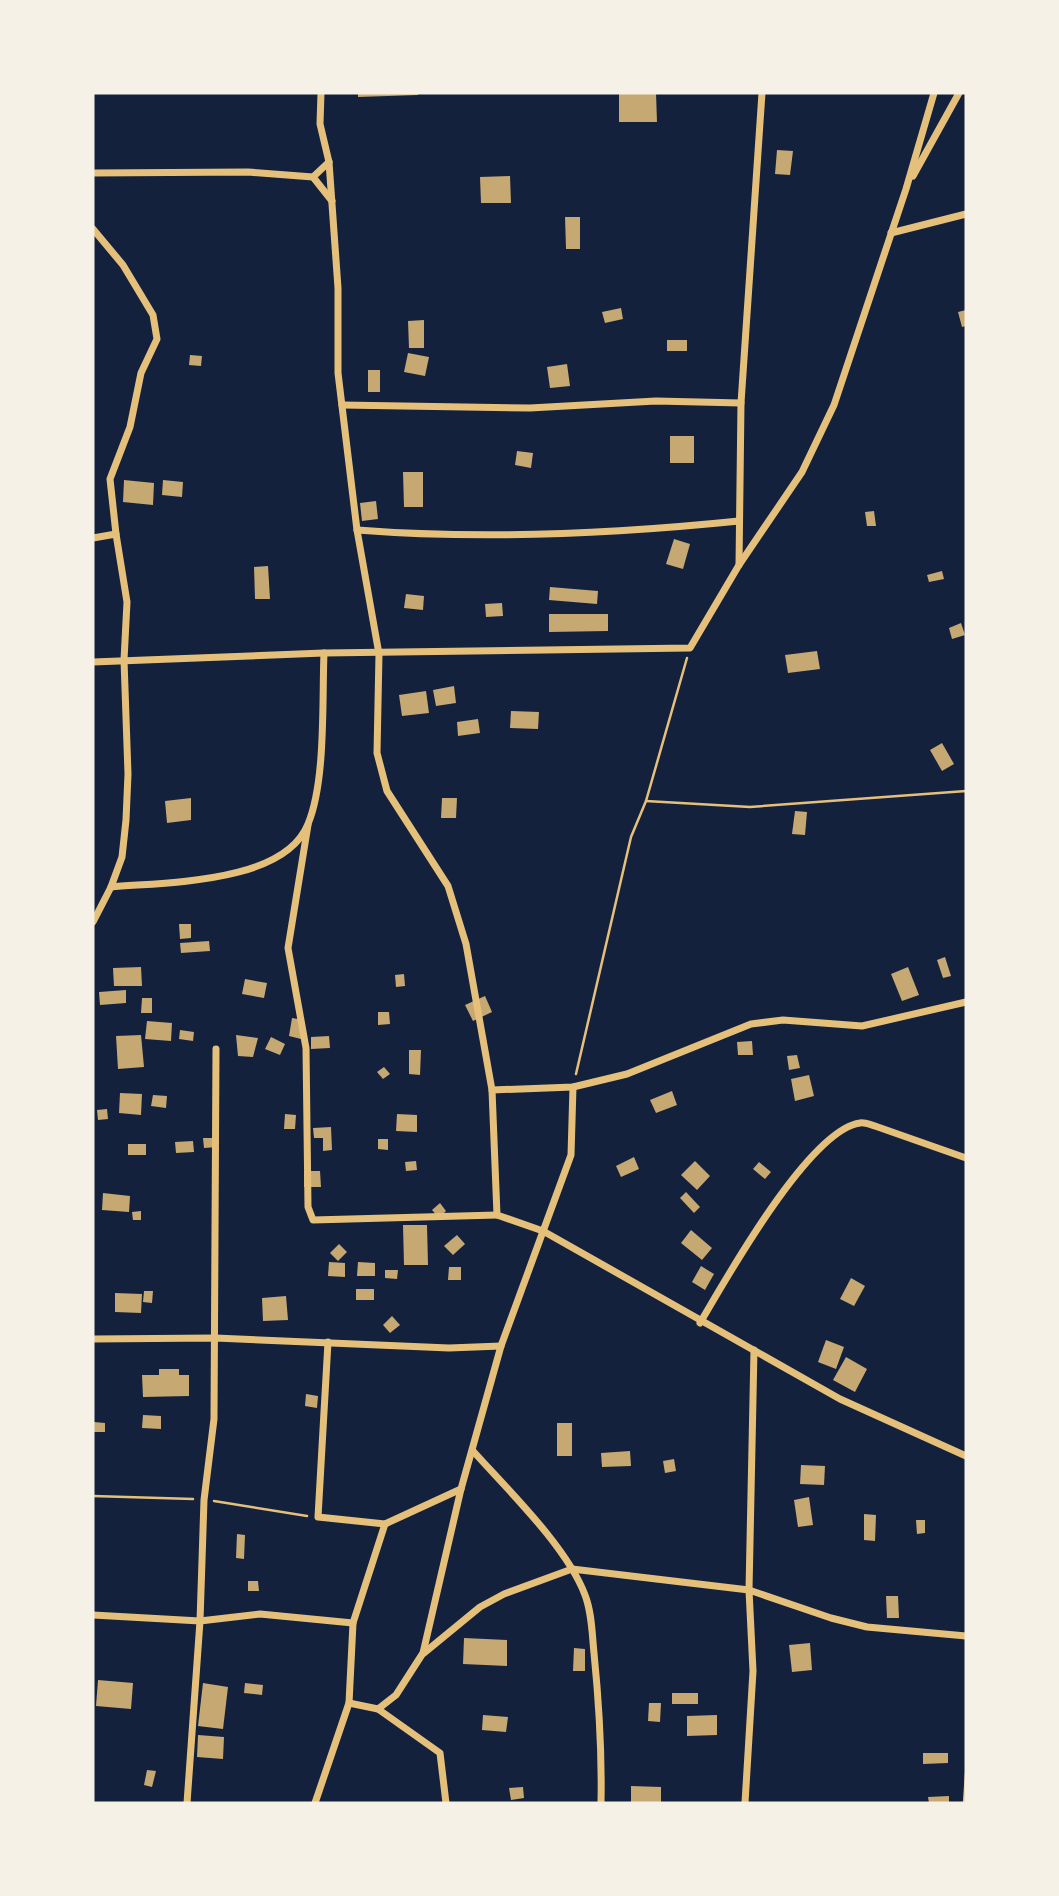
<svg xmlns="http://www.w3.org/2000/svg" width="1059" height="1896" font-family="'PT Sans Narrow',sans-serif">
	<rect width="100%" height="100%" fill="#14213d"/>
	<g fill="#c6a872">
		<path d="M358,93H418V95L358,97Z"/>
		<path d="M619,93H656L657,122H619Z"/>
		<path d="M777,150L793,151L790,175L775,174Z"/>
		<path d="M510,176L511,203H481L480,177Z"/>
		<path d="M565,217H580V249H566Z"/>
		<path d="M621,308L623,319L605,323L602,312Z"/>
		<path d="M966,310V326L962,327L958,312Z"/>
		<path d="M424,320V348H409L408,321Z"/>
		<rect x="667" y="340" width="20" height="11"/>
		<path d="M408,353L429,357L425,376L404,372Z"/>
		<path d="M190,355L202,356L201,366L189,365Z"/>
		<path d="M567,364L570,386L550,388L547,367Z"/>
		<rect x="368" y="370" width="12" height="22"/>
		<rect x="670" y="436" width="24" height="27"/>
		<path d="M517,451L533,453L531,468L515,465Z"/>
		<path d="M403,472H423V507H404Z"/>
		<path d="M124,480L154,483L153,505L123,502Z"/>
		<path d="M163,480L183,482L182,497L162,495Z"/>
		<path d="M376,501L378,519L362,521L360,503Z"/>
		<path d="M874,511L876,526H867L865,512Z"/>
		<path d="M674,539L690,544L683,569L666,564Z"/>
		<path d="M268,566L270,599H255L254,567Z"/>
		<path d="M942,571L944,579L929,582L927,575Z"/>
		<path d="M550,587L598,591L597,604L549,600Z"/>
		<path d="M406,594L424,596L423,610L404,608Z"/>
		<path d="M502,603L503,616L486,617L485,604Z"/>
		<path d="M549,614H608V631L549,632Z"/>
		<path d="M961,623L965,635L952,639L949,628Z"/>
		<path d="M817,651L820,669L788,673L785,655Z"/>
		<path d="M454,686L456,703L436,706L433,690Z"/>
		<path d="M426,691L429,713L402,716L399,695Z"/>
		<path d="M511,711L539,712L538,729L510,728Z"/>
		<path d="M478,719L480,733L458,736L457,722Z"/>
		<path d="M942,743L954,764L942,771L930,750Z"/>
		<path d="M191,798V820L167,823L165,801Z"/>
		<path d="M442,798H457L456,818H441Z"/>
		<path d="M795,811L807,812L805,835L792,834Z"/>
		<path d="M179,924H191V938L180,939Z"/>
		<path d="M209,941L210,951L181,953L180,943Z"/>
		<path d="M945,957L951,976L943,978L937,960Z"/>
		<path d="M141,967L142,986H114L113,968Z"/>
		<path d="M908,967L919,995L902,1001L891,974Z"/>
		<path d="M404,974L405,986L396,987L395,975Z"/>
		<path d="M245,979L267,983L264,998L242,994Z"/>
		<path d="M126,990V1003L100,1005L99,992Z"/>
		<path d="M485,996L492,1012L473,1021L465,1005Z"/>
		<path d="M142,998H152V1013H141Z"/>
		<path d="M378,1012H389L390,1024L378,1025Z"/>
		<path d="M292,1018L304,1020L301,1039L289,1036Z"/>
		<path d="M147,1021L172,1023L171,1041L145,1039Z"/>
		<path d="M180,1030L194,1032L193,1041L179,1039Z"/>
		<path d="M141,1035L144,1067L118,1069L116,1036Z"/>
		<path d="M236,1035L258,1038L253,1057L238,1056Z"/>
		<path d="M329,1036L330,1048L311,1049V1037Z"/>
		<path d="M271,1037L285,1044L280,1055L265,1049Z"/>
		<path d="M752,1041L753,1055H738L737,1042Z"/>
		<path d="M409,1050H421L420,1075L409,1074Z"/>
		<path d="M797,1055L800,1068L789,1070L787,1056Z"/>
		<path d="M384,1067L390,1074L383,1079L377,1072Z"/>
		<path d="M809,1075L814,1096L795,1101L791,1079Z"/>
		<path d="M672,1091L677,1105L656,1113L650,1100Z"/>
		<path d="M120,1093L142,1094L141,1115L119,1113Z"/>
		<path d="M153,1095L167,1096L166,1108L151,1106Z"/>
		<path d="M107,1109L108,1119L98,1120L97,1110Z"/>
		<path d="M285,1114L296,1115L295,1129H284Z"/>
		<path d="M397,1114L417,1115V1132L396,1131Z"/>
		<path d="M331,1127L332,1150L323,1151V1138H314L313,1128Z"/>
		<path d="M203,1138H218V1147L204,1148Z"/>
		<path d="M378,1139H388V1150L378,1149Z"/>
		<path d="M193,1141L194,1152L176,1153L175,1142Z"/>
		<rect x="128" y="1144" width="18" height="11"/>
		<path d="M634,1157L639,1169L621,1177L616,1166Z"/>
		<path d="M416,1161L417,1170L406,1171L405,1162Z"/>
		<path d="M695,1161L710,1176L697,1190L681,1175Z"/>
		<path d="M759,1162L771,1172L765,1179L753,1169Z"/>
		<path d="M304,1171H320L321,1187H304Z"/>
		<path d="M686,1192L700,1207L694,1213L680,1198Z"/>
		<path d="M103,1193L130,1196L129,1212L102,1210Z"/>
		<path d="M440,1203L446,1211L439,1218L432,1210Z"/>
		<path d="M141,1211V1220H133L132,1212Z"/>
		<path d="M403,1225H427L428,1265H404Z"/>
		<path d="M691,1230L712,1248L702,1260L681,1243Z"/>
		<path d="M457,1235L465,1244L453,1255L444,1246Z"/>
		<path d="M339,1244L347,1252L338,1261L330,1253Z"/>
		<path d="M329,1262L345,1263V1277L328,1276Z"/>
		<path d="M358,1262L375,1263V1276H357Z"/>
		<path d="M701,1266L714,1274L705,1290L692,1282Z"/>
		<path d="M449,1267H461V1280H448Z"/>
		<path d="M385,1270H398L397,1279L385,1278Z"/>
		<path d="M851,1278L865,1286L854,1306L840,1299Z"/>
		<rect x="356" y="1289" width="18" height="11"/>
		<path d="M144,1291H153L152,1303L143,1302Z"/>
		<path d="M115,1293L142,1294L141,1313L115,1312Z"/>
		<path d="M286,1296L288,1320L263,1321L262,1298Z"/>
		<path d="M392,1316L400,1325L390,1333L383,1325Z"/>
		<path d="M826,1340L844,1347L836,1369L818,1362Z"/>
		<path d="M846,1357L867,1369L855,1392L833,1380Z"/>
		<path d="M159,1369H179V1375H189V1396L143,1397L142,1375H159Z"/>
		<path d="M306,1394L318,1396L317,1408L305,1406Z"/>
		<path d="M143,1415L161,1416V1429L142,1428Z"/>
		<path d="M94,1422L105,1423V1432H93Z"/>
		<rect x="557" y="1423" width="15" height="33"/>
		<path d="M630,1451L631,1466L602,1467L601,1453Z"/>
		<path d="M674,1459L676,1471L665,1473L663,1461Z"/>
		<path d="M801,1465L825,1466L824,1485L800,1484Z"/>
		<path d="M809,1497L813,1525L798,1527L794,1500Z"/>
		<path d="M864,1514L876,1515L875,1541L864,1540Z"/>
		<path d="M916,1520H925V1533L917,1534Z"/>
		<path d="M237,1534L245,1535L244,1559L236,1558Z"/>
		<path d="M248,1581H258L259,1591H248Z"/>
		<path d="M886,1596H898L899,1618H887Z"/>
		<path d="M464,1638L507,1640V1666L463,1664Z"/>
		<path d="M810,1643L812,1670L792,1672L789,1645Z"/>
		<path d="M574,1648L585,1649V1671H573Z"/>
		<path d="M98,1680L133,1683L131,1709L96,1706Z"/>
		<path d="M203,1683L228,1687L223,1729L198,1726Z"/>
		<path d="M245,1683L263,1685L262,1695L244,1693Z"/>
		<rect x="672" y="1693" width="26" height="11"/>
		<path d="M649,1703H661L660,1722L648,1721Z"/>
		<path d="M483,1715L508,1717L506,1732L482,1730Z"/>
		<path d="M717,1715V1735L687,1736V1716Z"/>
		<path d="M198,1735L224,1737L223,1759L197,1757Z"/>
		<path d="M923,1753H948V1763L923,1764Z"/>
		<path d="M147,1770L156,1771L152,1787L144,1785Z"/>
		<path d="M631,1786L661,1787V1803H631Z"/>
		<path d="M523,1787L524,1798L511,1800L509,1788Z"/>
		<path d="M949,1796V1803H929L928,1797Z"/>
	</g>
	<g fill="none" stroke-linecap="round" stroke-linejoin="round">
		<g stroke="#e5c07b" stroke-width="2.5">
			<path d="M646,801L750,807L966,791"/>
			<path d="M576,1074L631,837L646,801L687,658"/>
			<path d="M93,1496L193,1499"/>
			<path d="M214,1501L307,1516"/>
			<path d="M964,1803L966,1774"/>
		</g>
		<g stroke="#e5c07b" stroke-width="7">
			<path d="M321,93L320,124L329,162L338,288V373L357,530L379,654L377,753L387,791L448,886L466,944L492,1090L497,1215L543,1231L840,1399L966,1456"/>
			<path d="M93,173L248,172L313,177L329,162"/>
			<path d="M913,176L959,93"/>
			<path d="M313,177L332,201"/>
			<path d="M93,229L123,265L153,315L157,339L141,373L130,427L110,479L116,534"/>
			<path d="M891,233L966,214"/>
			<path d="M342,405L530,408L656,401L741,403"/>
			<path d="M357,530C485,540 612,534 739,521"/>
			<path d="M93,538L116,534L127,602L124,660L128,774L126,820L122,857L111,887L93,922"/>
			<path d="M739,565L741,403L762,93"/>
			<path d="M93,662L324,653L690,648L739,565L802,472L834,405L906,189L934,93"/>
			<path d="M308,825L288,948L306,1048L308,1207L313,1220L497,1215"/>
			<path d="M111,887C165,882 284,884 308,824C326,781 322,700 324,653"/>
			<path d="M492,1090L573,1087L627,1074L751,1024L783,1020L862,1026L966,1002"/>
			<path d="M700,1323C726,1279 809,1130 860,1123C864,1122 871,1125 875,1126L966,1158"/>
			<path d="M93,1339L215,1338L449,1348L501,1346"/>
			<path d="M328,1342L318,1517L385,1524L461,1489"/>
			<path d="M473,1451C508,1490 567,1547 585,1595C592,1613 592,1634 594,1653C599,1703 602,1753 601,1803"/>
			<path d="M93,1615L200,1621L260,1614L353,1623"/>
			<path d="M424,1653L480,1607L504,1594L572,1569L749,1590L831,1618L867,1627L966,1636"/>
			<path d="M349,1703L378,1709L396,1695L423,1653L461,1489L501,1346L571,1155L573,1087"/>
			<path d="M378,1709L440,1753L446,1803"/>
			<path d="M187,1803L200,1621L204,1500L214,1419L216,1049"/>
			<path d="M315,1803L349,1703L353,1623L385,1524"/>
			<path d="M745,1803L753,1671L749,1590L754,1350"/>
		</g>
	</g>
	<rect width="1059" height="1896" fill="none" stroke="#f6f1e7" stroke-width="189"/>
</svg>
